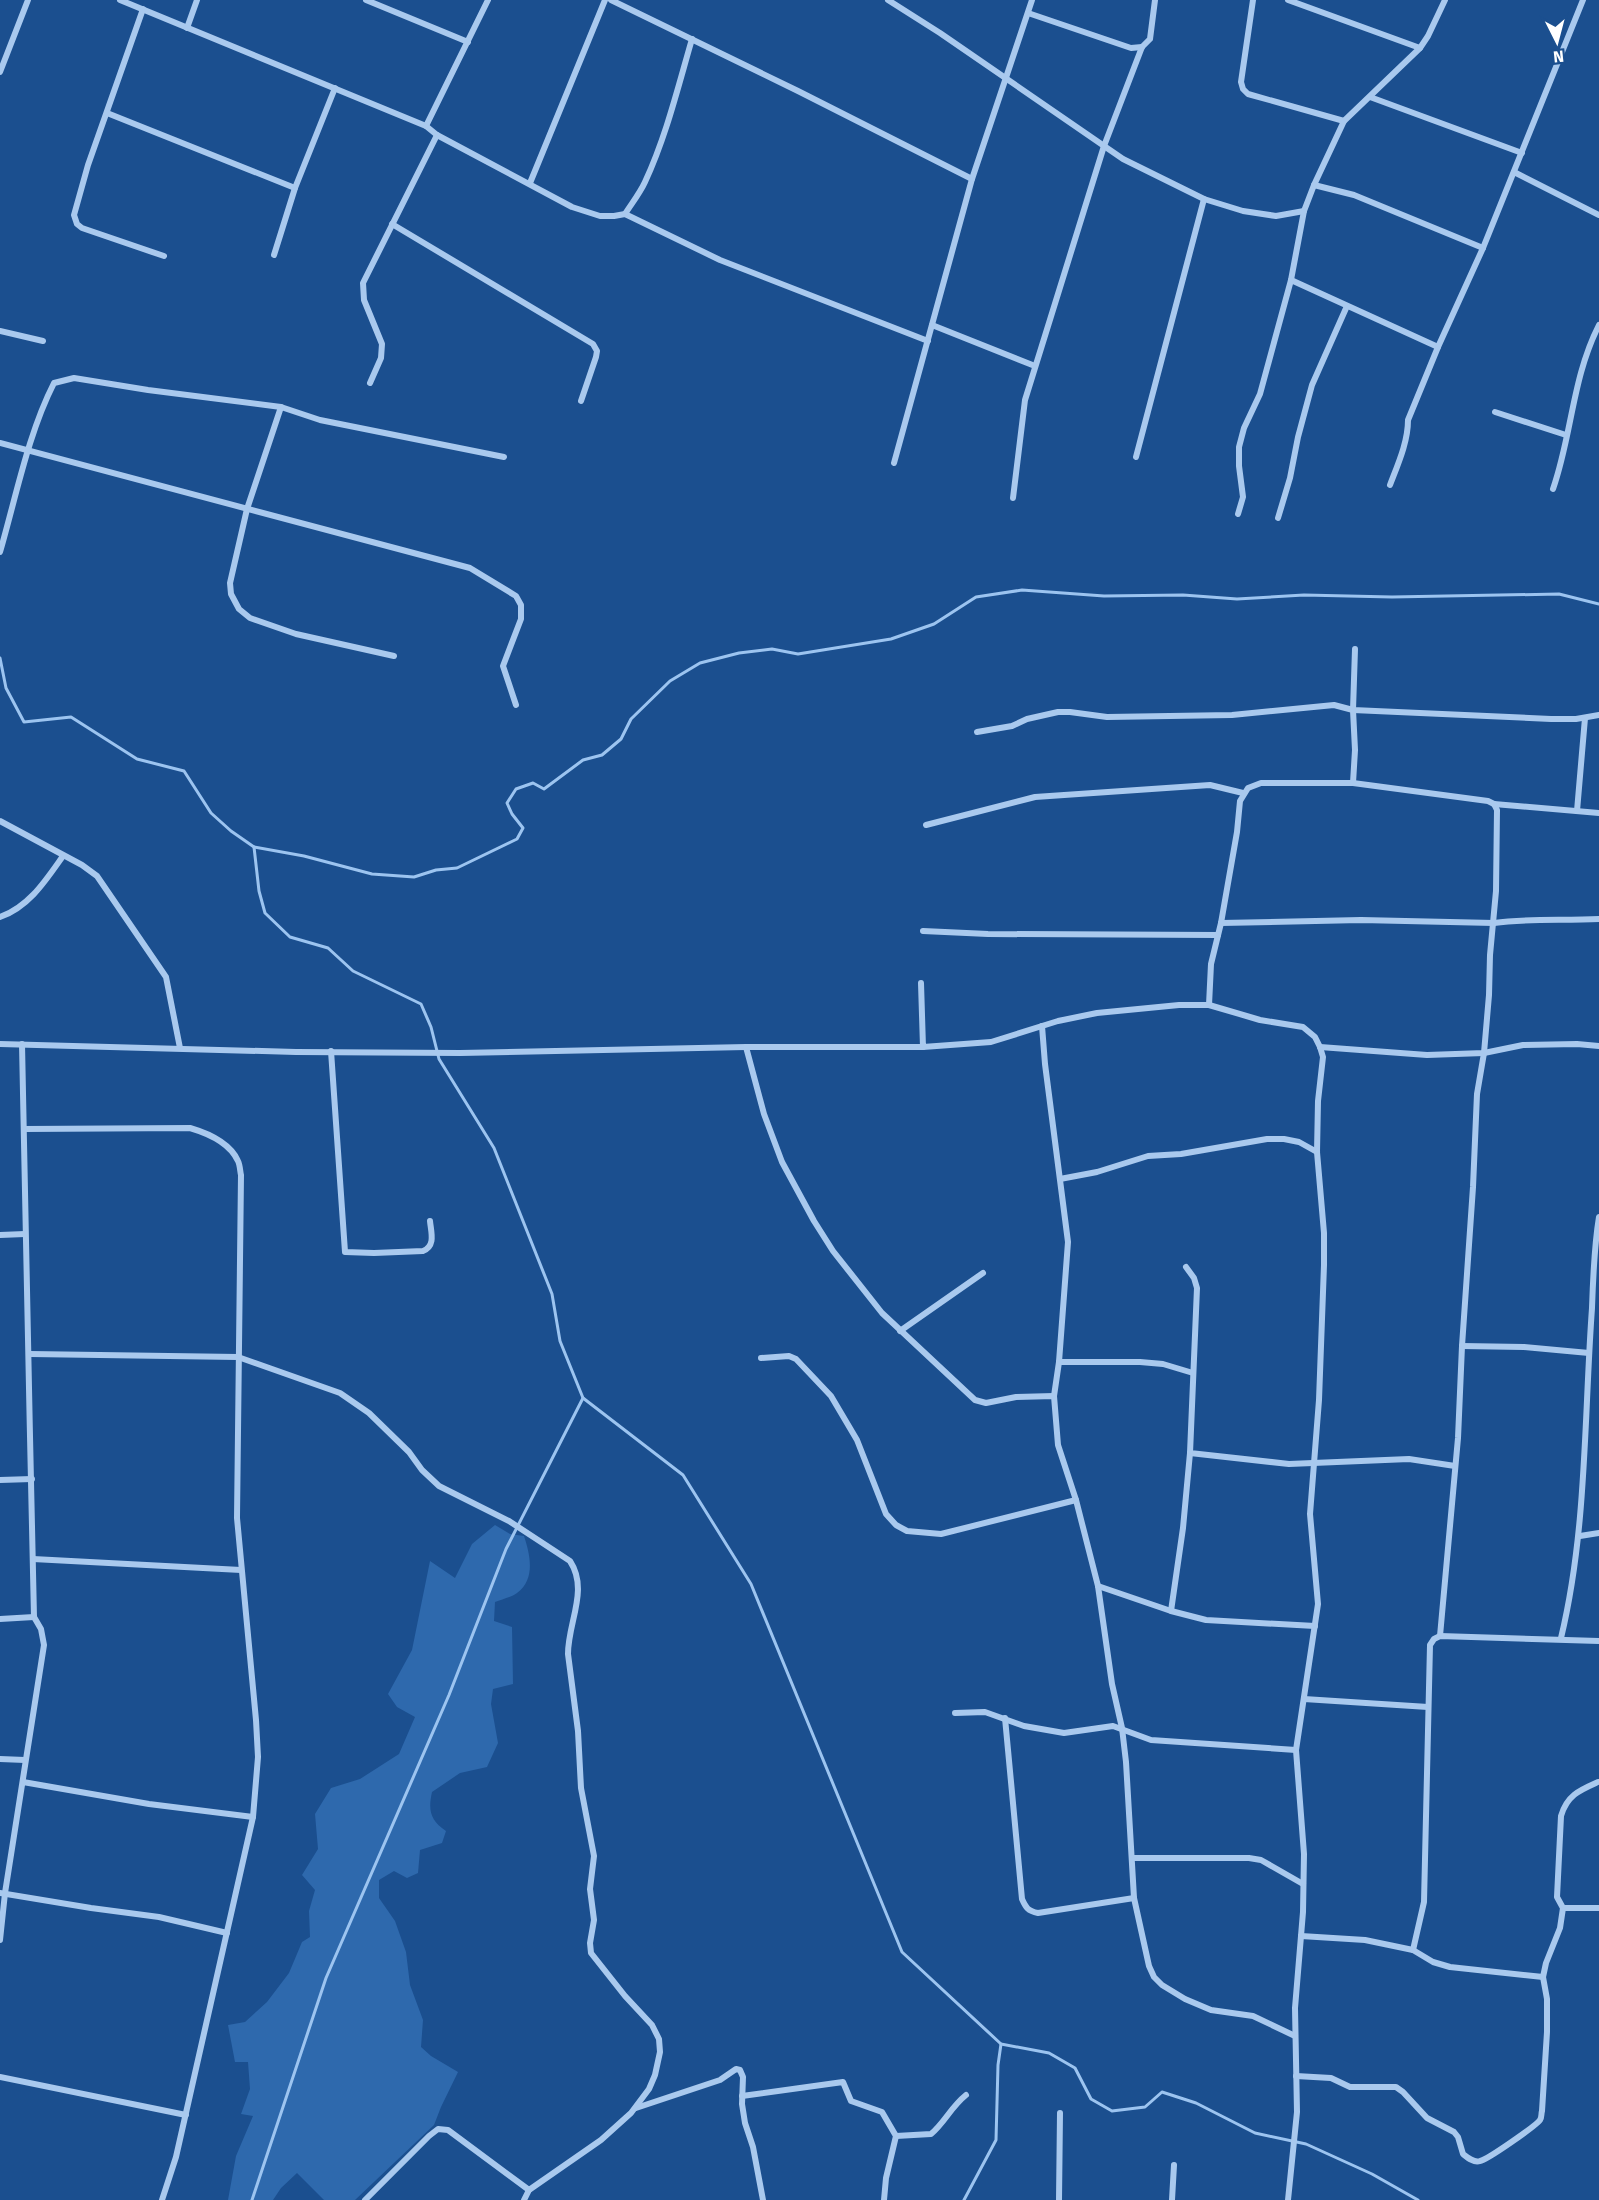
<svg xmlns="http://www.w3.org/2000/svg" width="1599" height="2200" font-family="'Fira Sans',sans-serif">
	<rect width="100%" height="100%" fill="#1b4f8f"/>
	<path fill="#2e69ad" d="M495,1525L510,1534L524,1536C530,1554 536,1579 517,1593C512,1597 502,1599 495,1602L494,1621L512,1627L513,1684L493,1689L491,1704L498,1743L487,1767L460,1773L432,1792C428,1810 430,1820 446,1831L442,1843L420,1850L418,1873L407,1878L394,1871L379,1880V1898L395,1921L406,1952L410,1985L423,2020L421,2047L431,2056L458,2072L441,2107L434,2125L355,2200H324L297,2173L281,2188L273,2200H228L236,2156L253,2116L241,2114L250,2089L248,2062H235L228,2025L245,2022L267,2002L289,1973L302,1942L310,1937L309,1911L315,1890L302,1875L318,1849L315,1814L331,1788L360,1779L399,1754L415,1717L397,1707L388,1694L412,1650L430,1561L455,1578L472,1544Z"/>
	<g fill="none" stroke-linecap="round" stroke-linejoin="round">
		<g stroke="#9cc4f0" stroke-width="3">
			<path d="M0,658L6,688L24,722L71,717L137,759L184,771L211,813L231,831L254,847L259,891L265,913L290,937L328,948L353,971L421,1004L431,1027L439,1059L494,1148L552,1294L560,1341L583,1398L683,1475L751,1584L902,1952L1001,2044L1049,2053L1075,2068L1091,2099L1112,2111L1145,2107L1162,2092L1196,2103L1255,2133L1306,2144L1372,2174L1418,2200"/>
			<path d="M254,847L304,856L372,874L414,877L436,870L457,868L517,839L523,828L512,814L507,803L516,789L533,783L544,789L583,760L602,755L621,739L631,719L670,681L700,663L739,653L772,649L798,654L891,639L934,624L976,597L1022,590L1104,596L1183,595L1237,599L1304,595L1392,597L1559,594L1599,604"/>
			<path d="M252,2200L326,1978L449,1695L506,1549L583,1398"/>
			<path d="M964,2200L996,2140L998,2065L1001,2044"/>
		</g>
		<g stroke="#a9c9ee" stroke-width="6">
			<path d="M120,0L426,126L437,135L572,207L600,216H614L625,214L720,260L928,341"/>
			<path d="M366,0L468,42"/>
			<path d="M611,0L798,91L972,179"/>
			<path d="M888,0L940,33L1123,159L1204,199L1243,211L1276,216L1304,211"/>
			<path d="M1253,0L1241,82L1243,89L1248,94L1344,121"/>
			<path d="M1288,0L1420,48"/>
			<path d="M143,9L88,165L74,215L77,224L82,228L164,256"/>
			<path d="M1028,13L1131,48L1142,47"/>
			<path d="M187,28L197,0"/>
			<path d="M0,72L28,0"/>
			<path d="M1370,97L1522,153"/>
			<path d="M107,113L295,188"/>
			<path d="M426,126L488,0"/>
			<path d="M1514,172L1599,215"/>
			<path d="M530,183L605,0"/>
			<path d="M1314,185L1354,195L1483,248"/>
			<path d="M625,214C632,203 640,193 645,182C666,137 678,87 692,39"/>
			<path d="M392,224L593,344L597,351L596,357L581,401"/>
			<path d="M274,255L295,188L335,88"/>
			<path d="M1291,280L1438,347"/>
			<path d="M932,325L1035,366"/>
			<path d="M0,331L43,341"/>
			<path d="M370,383L381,358L382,344L364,300L363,283L437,135"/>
			<path d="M1495,412L1566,435"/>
			<path d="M0,443L470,568L516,596L521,605V619L503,666L516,705"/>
			<path d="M1136,457L1204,199"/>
			<path d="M894,463L972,179L1032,0"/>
			<path d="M1390,485C1398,464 1408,442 1408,420L1438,347L1483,248L1583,0"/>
			<path d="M1553,489C1572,435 1572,378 1599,325"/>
			<path d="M1013,498L1025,400L1104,146L1142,47L1150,39L1155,0"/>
			<path d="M1238,514L1243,497L1239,466V447L1244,428L1260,394L1291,280L1304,211L1314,185L1344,121L1420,48L1428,36L1445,0"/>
			<path d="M1278,518L1290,478L1298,437L1312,385L1347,306"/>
			<path d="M0,552C16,497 28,434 54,383L74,378L148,390L281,407"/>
			<path d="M1355,649L1353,710L1551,719H1576L1599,715"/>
			<path d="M394,656L296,634L250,618L239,609L231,594L230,583L247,509L281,407L320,420L504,457"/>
			<path d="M977,732L1012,726L1027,719L1058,712H1070L1107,717L1232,715L1334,705L1353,710L1355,750L1353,783H1261L1248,788L1240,801L1237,832L1221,923L1211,964L1209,1005"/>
			<path d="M1353,783L1488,801L1494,804L1497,810L1496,891L1490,955L1489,995L1484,1053L1477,1094L1473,1187L1462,1346L1458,1438L1440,1636"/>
			<path d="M1494,804L1599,813"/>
			<path d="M1577,811L1585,718"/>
			<path d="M0,821L82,865L97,876L166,977L180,1048"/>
			<path d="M926,825L1035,797L1210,785L1243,793"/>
			<path d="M0,917C29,907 46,880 63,856"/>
			<path d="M1221,923L1361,920L1494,923C1528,918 1564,921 1599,919"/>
			<path d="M923,931L988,934L1218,935"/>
			<path d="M921,983L923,1047L991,1042L1058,1021L1097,1013L1179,1005H1209L1260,1020L1303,1027L1315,1037L1320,1047L1323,1057L1318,1101L1317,1152L1324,1233V1265L1319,1400L1310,1514L1318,1604L1296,1750L1304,1854L1303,1912L1295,2008L1297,2112L1288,2200"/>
			<path d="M1042,1026L1045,1064L1068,1242L1059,1362L1054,1396"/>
			<path d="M0,1044L296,1052L460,1053L746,1047H923"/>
			<path d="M746,1047L764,1114L782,1162L814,1221L833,1251L882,1313L975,1400L986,1403L1016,1397L1054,1396L1058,1445L1076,1500L1098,1586L1112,1684L1122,1728L1126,1762L1134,1898L1149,1966L1154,1977L1162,1985L1185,1999L1211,2010L1253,2016L1295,2036"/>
			<path d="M1320,1047L1427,1055L1484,1053L1523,1045L1577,1044L1599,1046"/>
			<path d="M331,1051L345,1252L374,1253L423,1251C436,1246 431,1232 430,1221"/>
			<path d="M24,1129L190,1128C207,1133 230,1143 238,1161C240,1165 240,1171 241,1175L237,1518L256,1720L258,1757L253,1817L176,2157L162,2200"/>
			<path d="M1060,1179L1097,1172L1148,1156L1181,1154L1267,1139H1284L1299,1142L1317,1152"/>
			<path d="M0,1235L25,1234"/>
			<path d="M1186,1267L1194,1278L1197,1288L1190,1453L1289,1464L1409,1459L1455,1466"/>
			<path d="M900,1331L983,1273"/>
			<path d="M1462,1346L1524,1347L1589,1353"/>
			<path d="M30,1354L238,1357L340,1393L369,1413L409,1452L422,1470L439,1486L509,1521L570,1561C589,1590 568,1622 568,1654L578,1731L581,1788L594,1856L590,1889L594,1920L590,1943L591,1953L625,1996L652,2025L659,2039L660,2052L655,2075L649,2089L631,2113L601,2140L529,2190L524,2200"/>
			<path d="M761,1358L789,1356L796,1359L831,1396L857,1440L886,1514L896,1525L907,1531L941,1534L1076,1500"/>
			<path d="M1059,1362H1140L1163,1364L1193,1373"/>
			<path d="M0,1480L32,1479"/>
			<path d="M1580,1536L1599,1533"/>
			<path d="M33,1559L241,1570"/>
			<path d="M1098,1586L1171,1611L1206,1620L1315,1626"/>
			<path d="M1171,1611L1183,1528L1190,1453"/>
			<path d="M0,1619L34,1617"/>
			<path d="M1561,1638C1587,1530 1584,1418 1592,1308C1593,1278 1594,1247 1599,1217"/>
			<path d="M1304,1699L1428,1707"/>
			<path d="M955,1713L985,1712L1024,1726L1064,1733L1113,1726L1151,1740L1296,1750"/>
			<path d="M1005,1718L1022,1899C1026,1908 1028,1911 1038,1913L1134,1898"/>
			<path d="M0,1759L25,1760"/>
			<path d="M23,1782L149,1804L253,1817"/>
			<path d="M1132,1858H1249L1261,1860L1303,1884"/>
			<path d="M0,1893L91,1908L159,1917L227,1933"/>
			<path d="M1563,1908H1599"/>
			<path d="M1301,1936L1365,1940L1413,1950L1433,1962L1450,1967L1543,1977"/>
			<path d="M0,1940L5,1893L44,1645L41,1629L34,1617C30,1426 25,1235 22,1044"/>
			<path d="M1413,1950L1424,1902L1430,1645L1434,1639L1440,1636L1599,1641"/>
			<path d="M1296,2076L1331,2078L1350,2087H1396L1403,2092L1427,2118L1454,2132L1458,2137L1463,2154C1468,2158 1474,2163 1480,2161C1487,2160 1537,2125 1540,2120C1542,2117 1541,2114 1542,2111L1547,2032V1999L1543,1977L1546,1963L1560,1928L1563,1908L1557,1897L1561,1816C1567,1795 1580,1790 1598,1782"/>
			<path d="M0,2077L186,2115"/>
			<path d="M742,2096L843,2082L851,2101L882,2112L896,2136L886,2178L884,2200"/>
			<path d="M636,2108L720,2080L736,2069L740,2070L743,2077L742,2104L745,2123L753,2147L763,2200"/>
			<path d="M896,2136L931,2134C945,2122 951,2107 966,2095"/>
			<path d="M365,2200L429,2136L438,2129L448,2130L529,2190"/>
			<path d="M1059,2200L1060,2113"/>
			<path d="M1172,2200L1174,2165"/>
		</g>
	</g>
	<g transform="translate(1557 42) rotate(174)" stroke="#1b4f8f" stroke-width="4.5" paint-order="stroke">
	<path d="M0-4.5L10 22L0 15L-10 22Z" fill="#ffffff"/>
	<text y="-9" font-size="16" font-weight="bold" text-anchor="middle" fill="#ffffff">N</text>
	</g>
</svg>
